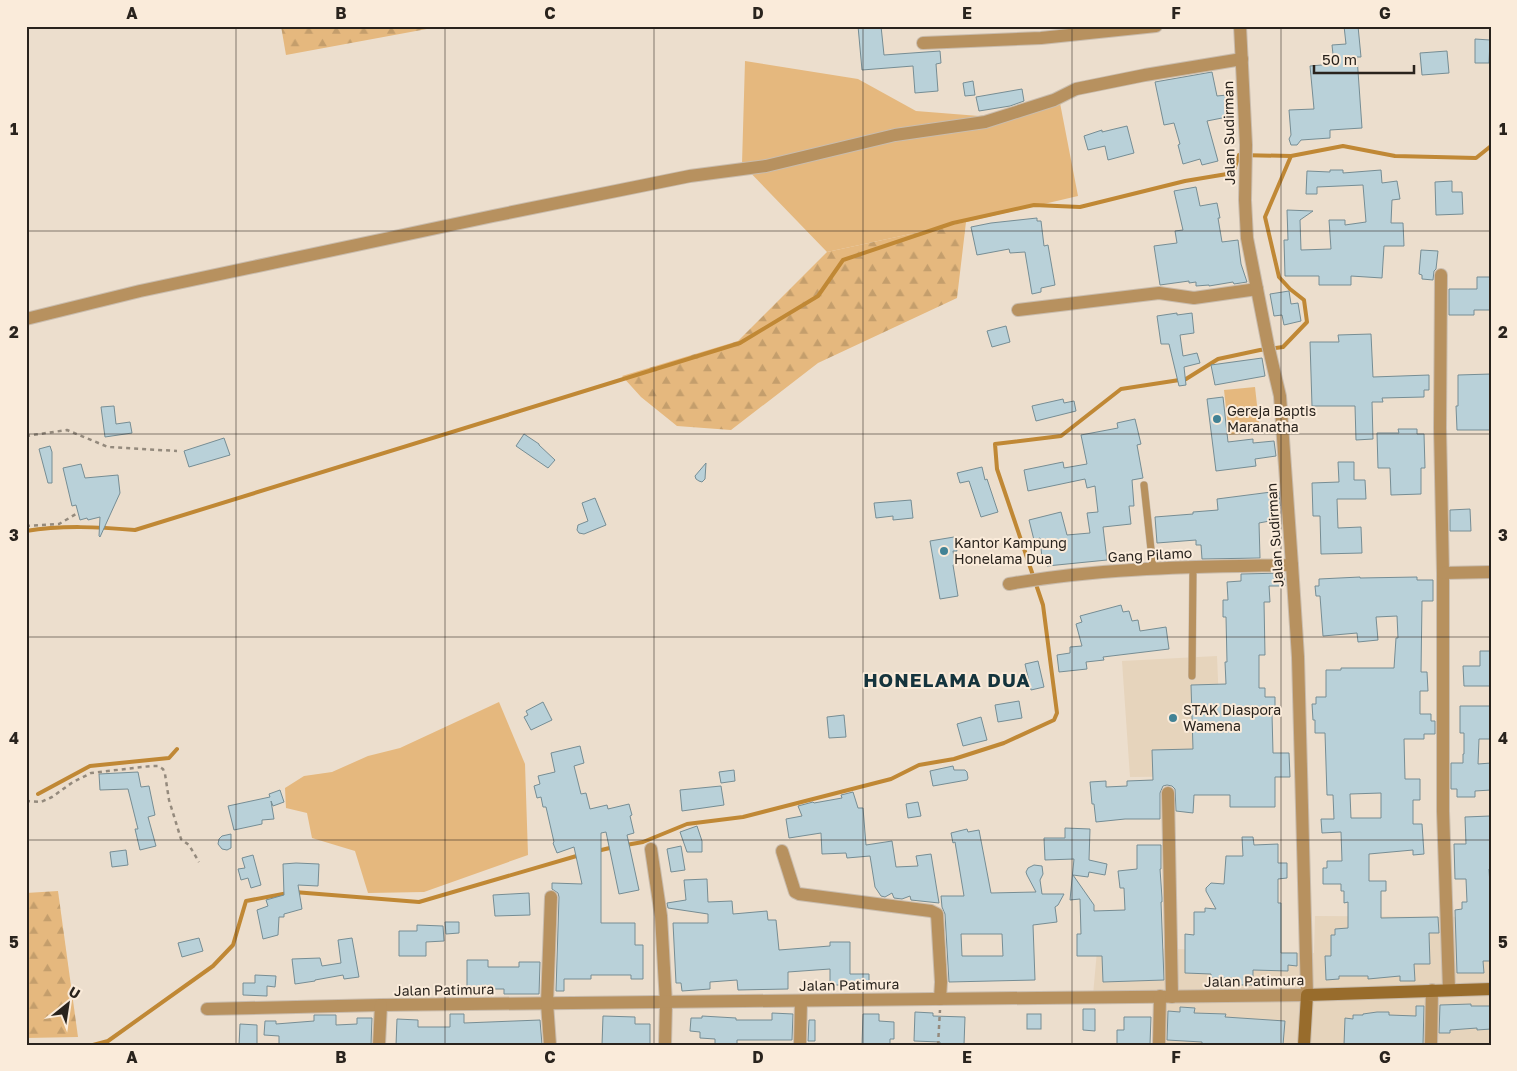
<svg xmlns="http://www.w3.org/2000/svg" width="1517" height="1071" font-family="'Golos Text',sans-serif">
	<defs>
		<pattern id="forest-firs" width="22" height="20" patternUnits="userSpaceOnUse" patternTransform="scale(1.25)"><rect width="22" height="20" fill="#e5b87e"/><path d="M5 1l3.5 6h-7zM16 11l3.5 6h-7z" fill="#c49e6c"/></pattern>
	</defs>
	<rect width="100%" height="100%" fill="#ecdecd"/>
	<g fill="#e6d4bc">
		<path d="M1217,656L1222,776L1130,777L1122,661Z"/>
		<path d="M1315,916L1491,917V1045H1164L1167,994L1093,995L1097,951L1104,947L1314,953Z"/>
	</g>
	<g fill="#e5b87e">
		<path d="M745,61L858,79L916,111L979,116L1060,103L1078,196L966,222L827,252L742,164Z"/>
		<path d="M1255,387L1260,432L1229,435L1224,390Z"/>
		<path d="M499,702L525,764L528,855L424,892L368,893L355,851L312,838L307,813L286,808L285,788L304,776L332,772L368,756L400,748Z"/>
	</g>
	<g fill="url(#forest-firs)">
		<path d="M281,26H443L286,55Z"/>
		<path d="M966,222L957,298L818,363L731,430L677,426L641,397L622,376L738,341L827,252Z"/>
		<path d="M58,891L78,1037L26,1038V893Z"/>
	</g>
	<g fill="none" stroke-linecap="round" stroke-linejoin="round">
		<g stroke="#c08835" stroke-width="4">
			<path d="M26,531C62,525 99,527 135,530L740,343L818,296L843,260L953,223L1034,205L1080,207L1185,181L1233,173L1239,155L1291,156"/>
			<path d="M38,794L90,766L169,758L177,749"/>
			<path d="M626,845L643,842L687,824L743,817L891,779L919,765L954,759L1004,743L1054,720L1057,713L1043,605L997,469L995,444L1061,436L1121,389L1186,379L1218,359L1260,350L1283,347L1307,322L1304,300L1290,289L1279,277L1265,217L1291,156L1343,146L1395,156L1476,158L1491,146"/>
			<path d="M597,851L614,847"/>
			<path d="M294,892L419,902L580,855"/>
			<path d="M93,1045L108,1041L213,966L233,945L246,901L288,893"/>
		</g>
	</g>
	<g fill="#b9d1d9" stroke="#768d94" fill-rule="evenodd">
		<path d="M858,26H881L884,55L940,51L941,63L936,64L938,91L915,93L913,66L862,70Z"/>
		<path d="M1344,26H1358L1361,57H1357L1362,128L1330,130V138L1301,140L1297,145H1291L1289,139L1291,135L1289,110L1314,109L1310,66L1334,64L1332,45L1346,44Z"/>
		<path d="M1475,39L1490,40L1489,63H1475Z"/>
		<path d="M1447,51L1449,73L1422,75L1420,53Z"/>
		<path d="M1212,72L1217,96L1227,95L1232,116L1207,121L1218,161L1202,165L1200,159L1183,164L1178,145L1180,144L1174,123L1164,125L1155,82Z"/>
		<path d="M973,81L975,95L965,96L963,83Z"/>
		<path d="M1022,89L1024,101L1010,106L979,111L976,97Z"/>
		<path d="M1127,126L1134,153L1108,160L1105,146L1088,150L1084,136L1102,130V132Z"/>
		<path d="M1330,170H1343V173L1381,170L1382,183L1397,181L1400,199L1392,200L1391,223H1403L1404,246H1384L1382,278L1351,276V285H1319V276H1285L1284,240H1288L1287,210L1313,211L1300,220L1301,250L1331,249L1329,220H1345V225L1366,222L1363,185L1317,187V194H1306L1307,171L1330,172Z"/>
		<path d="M1452,181V192H1462L1463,214L1436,215L1435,182Z"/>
		<path d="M1196,187L1200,206L1217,203L1220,218H1218L1222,242L1238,240L1241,264L1247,282L1234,284L1233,282L1209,286V285L1196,286V282L1189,283V281L1160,285L1154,246L1177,243L1175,231L1183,230L1174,191Z"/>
		<path d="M1037,218V221H1041L1044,246L1048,245L1055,285L1041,288V292L1032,294L1025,252L1010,253L1009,249L977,255L971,227L991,223Z"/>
		<path d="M1421,250L1438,251L1436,269L1434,271L1433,280L1422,279V275L1419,274Z"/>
		<path d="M1477,277H1491V310H1474V315H1449V289H1477Z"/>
		<path d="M1289,291L1291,304L1298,303L1301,321L1284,325L1282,315L1274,316L1270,294Z"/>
		<path d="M1177,313V315L1192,313L1194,333L1180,335L1183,356L1197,353L1200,363L1184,367L1186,385L1179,386L1169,344H1161L1157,316Z"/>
		<path d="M1006,326L1010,342L992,347L987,331Z"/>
		<path d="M1371,334L1373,377L1429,375V390H1424V397L1382,398L1383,402H1372L1373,439L1356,440L1355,406H1312L1310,342H1339L1338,335Z"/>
		<path d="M1262,358L1265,376L1215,385L1211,365Z"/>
		<path d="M1491,374V430H1457L1456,406H1458V375Z"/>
		<path d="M1223,397L1228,442L1253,439V443L1274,441L1276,456L1255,459L1256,466L1216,471L1207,399Z"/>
		<path d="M1063,399L1064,403L1074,401L1076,411L1036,421L1032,406Z"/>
		<path d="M114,406L116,424L130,422L132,433L105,437L101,407Z"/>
		<path d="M1135,419L1141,444L1137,445L1143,478L1132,480L1134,506H1129L1131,524L1103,527L1107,560L1047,566L1046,557L1042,558L1040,538L1034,540L1029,520L1061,512L1067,535L1090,533L1087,513L1098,512L1095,486L1087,488L1085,479L1028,491L1024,470L1063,462L1064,468L1087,464L1081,435L1118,428L1117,423Z"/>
		<path d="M1398,429H1417V434H1424L1425,468H1421V494L1391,495L1390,468H1378L1377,433H1399Z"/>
		<path d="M524,434L539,444V445L555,460L548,468L516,446Z"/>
		<path d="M224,438L230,455L189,467L184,451Z"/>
		<path d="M50,446L52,452V483H48L39,449Z"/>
		<path d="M1338,462H1354V480H1365L1366,499H1337L1338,528L1361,527L1362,553L1321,554L1320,516H1313L1312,483L1339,482Z"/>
		<path d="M706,463L705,479L702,482L699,481L696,479L695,476Z"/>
		<path d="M81,464L85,478L118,475L120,493L100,537L99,536L100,517L88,520L87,518L80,520L76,505L72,506L63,468Z"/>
		<path d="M982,467L985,480L987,479L998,512L981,517L969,481L960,483L957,473Z"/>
		<path d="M1279,491L1280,506L1274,507L1275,520L1259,523L1260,558L1202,559L1201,545H1196V540L1157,543L1155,517L1193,514V512L1218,510L1217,499Z"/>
		<path d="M595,498L606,525L584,534L579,533L577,530L578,525L588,521L582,503Z"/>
		<path d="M911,500L913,518L893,520V516L876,518L874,503Z"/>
		<path d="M1470,509L1471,531H1450V510Z"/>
		<path d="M954,537L957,551H953L955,564L953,565L958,596L940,599L930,541Z"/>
		<path d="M1284,573L1285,586H1269L1270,602H1264L1265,655H1259V688H1265V697H1275V714H1272L1273,753H1289L1290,777H1275V807H1230V795H1194L1193,813L1176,811L1175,789L1172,786L1167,785L1163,786L1160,793V819H1125L1096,822L1094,804H1092L1090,782L1106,781V787L1127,786V781L1153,780L1152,750L1193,749L1191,685L1226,684L1225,662H1227L1226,617H1223V600H1228L1227,582L1241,581V574Z"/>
		<path d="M1360,577V578L1417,577V580H1433V601H1422L1421,672H1427L1428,691H1420V714H1431V721H1435V734H1424V739H1404L1405,779H1420V800H1413V824H1422L1424,854L1413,855V850L1369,854V881H1386V891H1381V918L1438,917L1439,933H1429L1430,964H1414L1415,981H1400V976L1368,979V976H1339V979L1326,980L1325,956H1331V935H1335V929L1348,928V902L1344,903V891H1341V884H1323V868H1327V861H1342L1341,832L1322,833L1321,819H1334L1333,795H1327L1325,733H1315V720H1313L1312,704H1316V697H1326V670H1341V668H1394L1396,638H1398L1397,616L1376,617L1378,640L1358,642L1357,633L1323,636L1320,596H1316L1315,586H1319V579ZM1381,793V818H1351L1350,794Z"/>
		<path d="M1121,605L1123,612L1129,611L1132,621L1138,620L1140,631L1166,627L1169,649L1103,657L1104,660L1086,662L1087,669L1059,672L1057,655L1070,653V647L1082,646L1076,624L1082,622L1080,616Z"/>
		<path d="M1480,651H1491V686H1464L1463,666H1480Z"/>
		<path d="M1038,661L1044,687L1031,690L1025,664Z"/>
		<path d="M1019,701L1022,718L998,722L995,705Z"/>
		<path d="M543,702L552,720L531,730L524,717L528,715L526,711Z"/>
		<path d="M1460,706H1490V739H1479L1478,764L1491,763V790L1475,791V797H1457V789H1451V763H1463V754H1464V733H1460Z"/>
		<path d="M844,715L846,737L829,738L827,717Z"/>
		<path d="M981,717L987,740L963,746L957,724Z"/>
		<path d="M580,746L584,763L574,766L581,794L586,793L590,809L607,805L608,809L629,804L632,815L630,816L634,833L627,835L639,890L619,894L606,832L601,833V923H635V945H643V979H631V975H591V979H564V991H556L559,897L558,893L552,889V883L582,884L574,847L557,853L553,843L554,842L546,807H543L541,797L537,798L534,786L540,784L538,776L555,772L551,753Z"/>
		<path d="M953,766L954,770H965L967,772L968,778L967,780L933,786L930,771Z"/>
		<path d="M734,770L735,781L721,783L719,772Z"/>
		<path d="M138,772L141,787L149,786L155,815L148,817L156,846L140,850L135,829H138L128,789L100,790L99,774Z"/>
		<path d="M721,786L724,805L682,811L680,790Z"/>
		<path d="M280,790L284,802L273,806L271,801L274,819L262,820V824L234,830L228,806L270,797L269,794Z"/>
		<path d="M853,792L858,808H863L866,845L892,841L896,867L918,866L916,856L931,854L939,903L911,900L910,896L902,899L894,898L892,893L885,897L881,896L875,887L870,856L847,858L846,853L822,854L821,833L789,838L786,819L802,816L798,806L813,802L814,803L842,798L841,795Z"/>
		<path d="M918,802L921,816L908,818L906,804Z"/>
		<path d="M1490,816L1491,869H1489L1491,901V961H1483L1484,973H1457L1455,910L1462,909V902H1467L1466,879H1455L1454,844H1466L1465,817Z"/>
		<path d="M697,826L702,841V852H687L680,832Z"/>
		<path d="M1065,828L1090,829L1089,860L1107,864L1105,875L1089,872L1088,877L1073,875L1094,905V911L1125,910L1124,888H1120L1118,871L1137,869V845H1161V869H1160L1162,898V902H1161L1164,980L1103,982L1102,956H1077V934H1081L1080,899L1070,900L1074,859L1045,860L1044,838H1065Z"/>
		<path d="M967,829L968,832L979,830L991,893L1036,892L1027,875L1026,872L1028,868L1034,865L1042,866L1043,874L1040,880L1042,894H1064L1058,905L1055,907L1057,922L1033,925L1035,980L949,982L945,914L942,907L941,896H964L955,842L953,843L951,833ZM961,934H1002L1003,956H962Z"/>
		<path d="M231,834V848L227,850L222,849L218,844L219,839L222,836Z"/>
		<path d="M1242,837H1253L1254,845L1278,844V863H1287V878L1278,879V903H1281V953H1297V966L1288,965V971L1253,970V985H1237L1238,978H1211V974L1185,973V934L1194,935V912H1205V908L1216,909L1206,891V888L1211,883L1224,884L1226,856H1243Z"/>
		<path d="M681,846L685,870L671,872L667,849Z"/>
		<path d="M126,850L128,865L112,867L110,852Z"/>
		<path d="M253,855L261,885L251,888L248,878L241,880L238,869L245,868L242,858Z"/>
		<path d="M296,863L319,864L318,886L298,885L302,909L284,914V917H279L278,935L263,939L257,910L268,906L266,900L284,895L283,864Z"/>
		<path d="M707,879L708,902L732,901L733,914L767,911L768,920H776L779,950L830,946V942H850V974H869V989H851V985H830V969L788,972V989L738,990L737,980L710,982V989L682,991L681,983H676L673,923H708V914L668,908L667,903L686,900L684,880Z"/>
		<path d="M529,893L530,915L495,916L493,895Z"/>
		<path d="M445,922H459V933L446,934Z"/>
		<path d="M417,925L443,926L444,941L426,942V956H399V931H417Z"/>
		<path d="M199,938L203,951L182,957L178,943Z"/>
		<path d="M352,938L359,977L344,979L343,975L315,980V981L295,984L292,959L320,958L322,966L341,963L338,940Z"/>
		<path d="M467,960H488V967H519V962H540L539,994H504V989H467Z"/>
		<path d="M255,975L276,976L275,987L267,986V996L243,995V983H255Z"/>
		<path d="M1471,1004V1006H1491V1029L1477,1030V1028L1450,1030V1033H1439L1440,1005Z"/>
		<path d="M1416,1006H1424L1423,1045H1344L1345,1018L1353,1019V1015H1363V1014L1377,1012H1389V1015L1416,1016Z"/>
		<path d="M1180,1007L1195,1008L1194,1013L1226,1014L1225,1017L1285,1021L1283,1045H1202V1042L1167,1040L1168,1011L1180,1012Z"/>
		<path d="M1083,1009H1095V1031L1083,1030Z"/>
		<path d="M915,1012L933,1013V1016L965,1017L964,1045H940V1042L914,1041Z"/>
		<path d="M772,1013L793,1014L792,1040H737V1045H715V1039L700,1038V1032L690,1031L691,1018H702V1016L736,1018V1020H772Z"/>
		<path d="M450,1014H464V1023L540,1020L542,1045H396L397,1019L418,1020V1027H450Z"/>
		<path d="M863,1014H879V1021L894,1022V1039H890V1045H862Z"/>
		<rect x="1027" y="1014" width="14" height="15"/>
		<path d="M314,1015H336V1025L357,1024V1018H372L371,1045H279V1036L264,1035L265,1021H276V1024L314,1021Z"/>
		<path d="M603,1016L635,1017V1024H650V1045H602Z"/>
		<path d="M1124,1017H1151L1150,1044H1117V1030H1124Z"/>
		<path d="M809,1020H815V1041H808Z"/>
		<path d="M240,1024L257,1025V1045H239Z"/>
	</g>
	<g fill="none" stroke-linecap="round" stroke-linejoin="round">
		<defs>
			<g id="service">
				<path d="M1144,485L1153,568"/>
				<path d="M1192,676L1193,567"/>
			</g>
			<g id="minor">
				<path d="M923,43L1041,38L1156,26"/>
				<path d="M1441,275L1440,428L1443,573V811L1449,990"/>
				<path d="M1018,310L1159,293L1194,298L1257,289"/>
				<path d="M26,319L140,291L493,216L690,176L766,166L895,135L985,122L1054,100L1076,89L1145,75L1242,59"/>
				<path d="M1443,573L1491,572"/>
				<path d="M1009,584C1102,567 1198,567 1292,565"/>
				<path d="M1168,793L1172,997"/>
				<path d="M651,849L661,916L666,1003L665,1045"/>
				<path d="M782,851L795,892L799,894L931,911L937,914L941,982L940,999"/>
				<path d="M207,1009L381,1005L1307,995"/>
				<path d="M379,1045L381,1005"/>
				<path d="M550,1045L547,1003L551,897"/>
				<path d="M800,1045L801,1001"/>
				<path d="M1159,1045L1160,996"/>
				<path d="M1431,1045L1432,990"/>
			</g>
			<path id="tertiary" d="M1240,26L1246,145L1245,200L1247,238L1268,345L1280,396L1292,565L1298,657L1307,995"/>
			<path id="secondary" d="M1304,1045L1307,995L1491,989"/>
		</defs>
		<use href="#service" stroke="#c9bcad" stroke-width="8"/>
		<use href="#minor" stroke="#c9bcad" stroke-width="14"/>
		<use href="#tertiary" stroke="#c9bcad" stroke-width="14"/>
		<use href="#secondary" stroke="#c9bcad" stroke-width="14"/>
		<g stroke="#948a7d" stroke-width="2.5" stroke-dasharray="4 4" stroke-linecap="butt">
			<path d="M26,436L67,430L108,447L177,451"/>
			<path d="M26,526L59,524L76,514"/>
			<path d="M26,801L41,802L52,797L73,782L91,773L151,766H158L163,769L165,774L169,800L181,839L189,845L199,862"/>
			<path d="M938,1045L940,1010"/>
		</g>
		<use href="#service" stroke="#b7915f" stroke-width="7"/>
		<use href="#minor" stroke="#b7915f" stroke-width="12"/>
		<use href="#tertiary" stroke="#b7915f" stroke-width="12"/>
		<use href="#secondary" stroke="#986c2c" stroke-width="12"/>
	</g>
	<path fill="none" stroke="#29231d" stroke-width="1" stroke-opacity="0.55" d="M236,26V1045M445,26V1045M654,26V1045M863,26V1045M1072,26V1045M1281,26V1045M26,231H1491M26,434H1491M26,637H1491M26,840H1491"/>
	<g fill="#428295" stroke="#faebda" stroke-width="2">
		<circle cx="1217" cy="419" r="5"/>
		<circle cx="944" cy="551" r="5"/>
		<circle cx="1173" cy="718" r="5"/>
	</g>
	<g text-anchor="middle" stroke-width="4" stroke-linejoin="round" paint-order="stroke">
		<g font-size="14" fill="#29231d" stroke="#faebda">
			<text transform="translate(1229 133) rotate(-91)" y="5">Jalan Sudirman</text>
			<text transform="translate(1275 535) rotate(-94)" y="5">Jalan Sudirman</text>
			<text transform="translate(1150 555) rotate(-3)" y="5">Gang Pilamo</text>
			<text transform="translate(1254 981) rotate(-1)" y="5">Jalan Patimura</text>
			<text transform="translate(849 985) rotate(-1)" y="5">Jalan Patimura</text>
			<text transform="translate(444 990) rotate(-1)" y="5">Jalan Patimura</text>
		</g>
		<g font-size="14" fill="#29231d" stroke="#faebda" text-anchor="start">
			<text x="1227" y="416">Gereja Baptis<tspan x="1227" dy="16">Maranatha</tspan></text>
			<text x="954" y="548">Kantor Kampung<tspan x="954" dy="16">Honelama Dua</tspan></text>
			<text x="1183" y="715">STAK Diaspora<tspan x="1183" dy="16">Wamena</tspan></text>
		</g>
		<g font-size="19" font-weight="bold" letter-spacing="1" fill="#15343d" stroke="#faebda">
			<text x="947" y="687">HONELAMA DUA</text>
		</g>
	</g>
	<rect width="1517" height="1071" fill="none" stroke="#faebda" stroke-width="55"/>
	<g transform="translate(68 1004) rotate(30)" stroke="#faebda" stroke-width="4" paint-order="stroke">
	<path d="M0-4L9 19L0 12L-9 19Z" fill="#29231d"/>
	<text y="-8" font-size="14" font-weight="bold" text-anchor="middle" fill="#29231d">U</text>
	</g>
	<path d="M1314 65v8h100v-8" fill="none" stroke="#29231d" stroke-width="2.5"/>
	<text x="1322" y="65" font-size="15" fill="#29231d" stroke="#faebda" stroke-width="4" paint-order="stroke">50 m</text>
	<rect x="28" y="28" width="1462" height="1016" fill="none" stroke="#29231d" stroke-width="2"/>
	<g font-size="16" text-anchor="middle" font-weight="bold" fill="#29231d">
		<text x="132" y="19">A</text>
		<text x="341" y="19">B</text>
		<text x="550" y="19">C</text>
		<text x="758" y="19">D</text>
		<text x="967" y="19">E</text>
		<text x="1176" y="19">F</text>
		<text x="1385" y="19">G</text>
		<text x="14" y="135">1</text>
		<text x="1503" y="135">1</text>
		<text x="14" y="338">2</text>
		<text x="1503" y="338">2</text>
		<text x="14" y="541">3</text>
		<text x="1503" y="541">3</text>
		<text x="14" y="744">4</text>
		<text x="1503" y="744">4</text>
		<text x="14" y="948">5</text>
		<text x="1503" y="948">5</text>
		<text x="132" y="1063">A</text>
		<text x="341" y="1063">B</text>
		<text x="550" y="1063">C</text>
		<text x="758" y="1063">D</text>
		<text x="967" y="1063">E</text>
		<text x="1176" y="1063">F</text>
		<text x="1385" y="1063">G</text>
	</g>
</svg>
